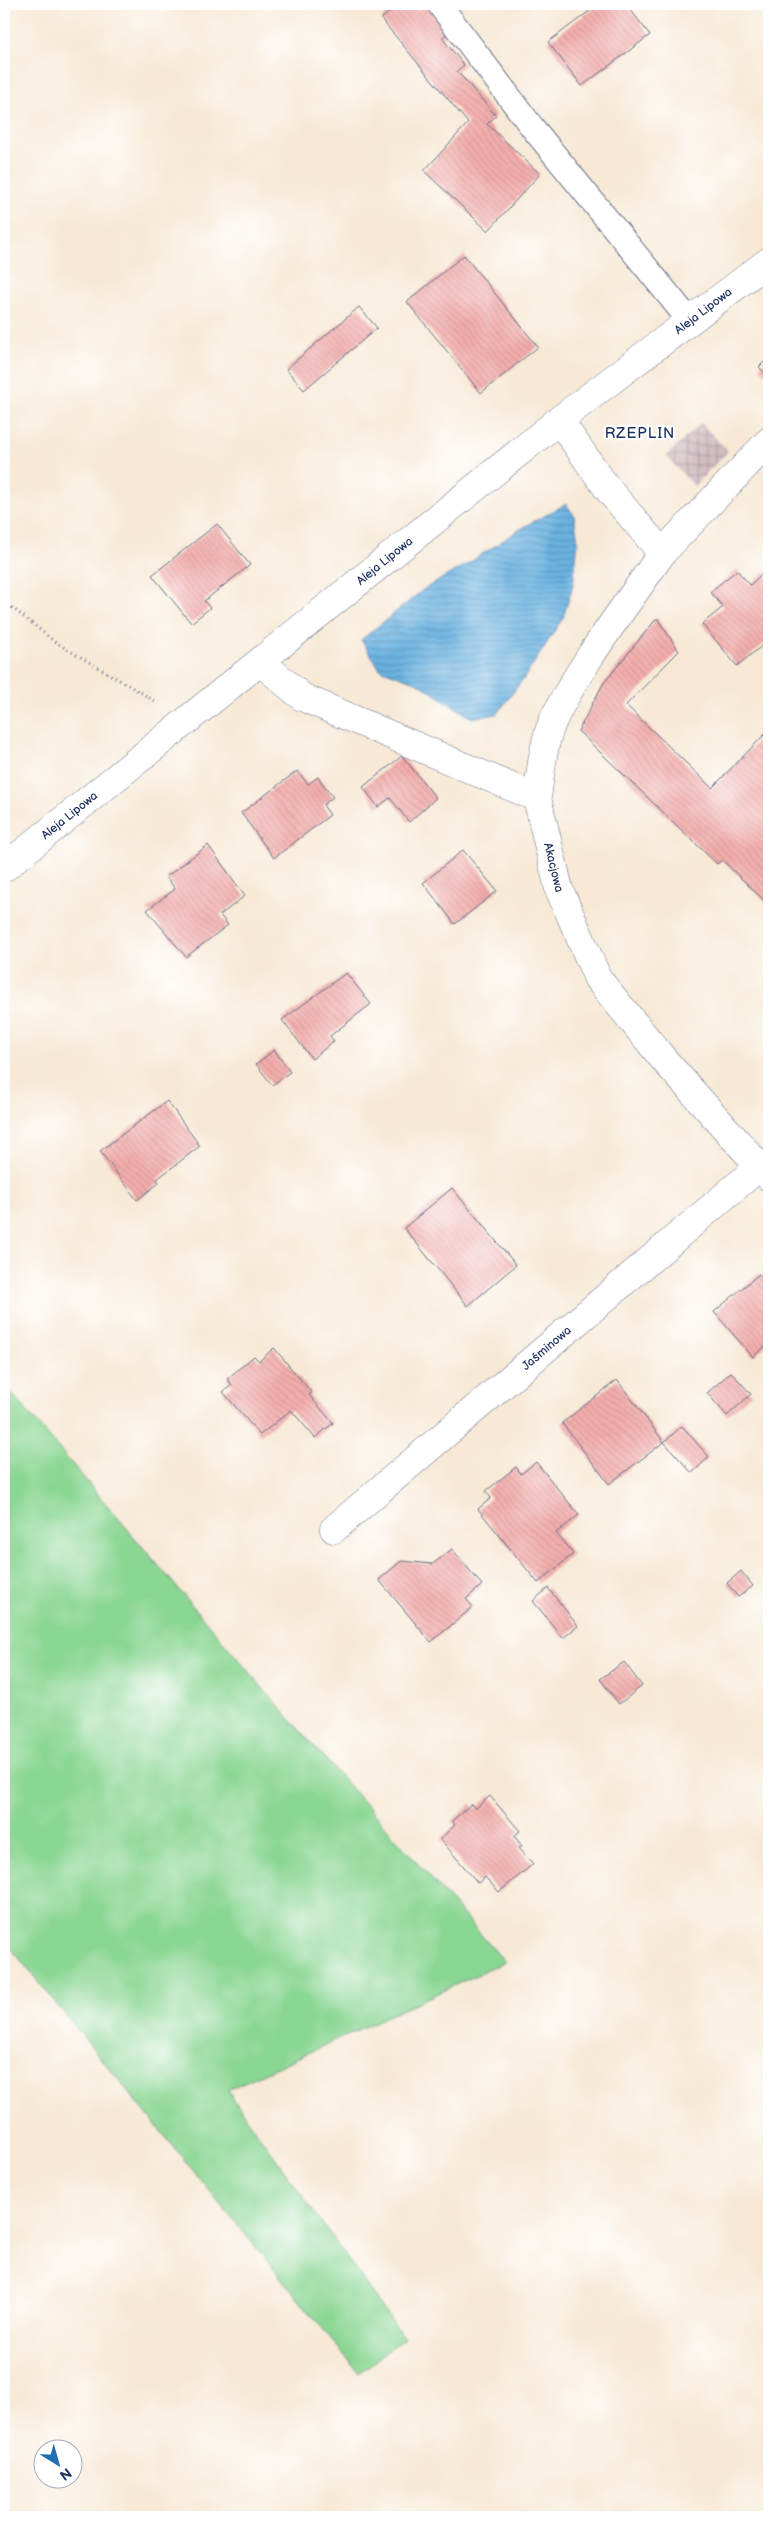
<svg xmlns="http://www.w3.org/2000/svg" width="773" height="2521" font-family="'Balsamiq Sans',sans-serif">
	<defs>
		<pattern id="industrial-grid" width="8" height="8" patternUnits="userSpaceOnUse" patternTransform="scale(1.25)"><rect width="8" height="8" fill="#d2bec2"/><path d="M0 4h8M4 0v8" fill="none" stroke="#aa9ba1"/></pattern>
		<pattern id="water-rules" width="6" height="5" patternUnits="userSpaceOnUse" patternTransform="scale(1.25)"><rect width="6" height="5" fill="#69b2e1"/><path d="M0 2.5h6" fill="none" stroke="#5691ba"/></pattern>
		<pattern id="building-back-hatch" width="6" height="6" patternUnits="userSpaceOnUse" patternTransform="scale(1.25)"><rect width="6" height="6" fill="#f3adab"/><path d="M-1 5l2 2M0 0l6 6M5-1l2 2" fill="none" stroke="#d09596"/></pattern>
	</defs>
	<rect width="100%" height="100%" fill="#fff"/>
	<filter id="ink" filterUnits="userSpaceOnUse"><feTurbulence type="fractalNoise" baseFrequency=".02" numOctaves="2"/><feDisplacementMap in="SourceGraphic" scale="10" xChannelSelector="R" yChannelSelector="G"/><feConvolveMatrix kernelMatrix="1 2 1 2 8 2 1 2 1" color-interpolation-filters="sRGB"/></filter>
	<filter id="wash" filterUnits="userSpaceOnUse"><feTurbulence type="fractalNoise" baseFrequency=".0096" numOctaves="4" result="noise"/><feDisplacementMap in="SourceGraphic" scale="20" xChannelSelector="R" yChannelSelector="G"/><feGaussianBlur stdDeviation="1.12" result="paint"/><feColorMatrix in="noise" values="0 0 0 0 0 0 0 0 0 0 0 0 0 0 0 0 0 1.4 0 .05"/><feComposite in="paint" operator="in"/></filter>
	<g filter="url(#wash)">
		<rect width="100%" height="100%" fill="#f7e9d6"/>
		<path fill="url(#industrial-grid)" d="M701,423L728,451L694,486L666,456Z"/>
		<path fill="#8ad693" stroke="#528278" d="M4,1384L266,1692L505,1962L227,2090L404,2338L359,2373L4,1940Z"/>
		<path fill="url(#water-rules)" stroke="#4270a0" d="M566,504L574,515L578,541L573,585L563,618L527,674L497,714L472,718L418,683L380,669L361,640L424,589L472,561L520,529Z"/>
		<g id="blocks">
			<g fill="url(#building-back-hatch)">
				<path d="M399,4H412L417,10L428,4L451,30L442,38L464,65L457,71L496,116L487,124L540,174L488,231L424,171L468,123L381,19Z"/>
				<path d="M599,4H626L650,35L582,86L548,42Z"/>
				<path d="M464,255L538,347L481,393L407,302Z"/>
				<path d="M359,307L377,328L304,390L286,369Z"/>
				<path d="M769,357V377L759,367Z"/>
				<path d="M217,524L250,565L204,601L210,608L191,623L152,575Z"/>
				<path d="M737,570L750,585L764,572L769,578V640L737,666L702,624L723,607L710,592Z"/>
				<path d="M657,618L679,651L626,705L712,788L769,730V905L722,860L717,864L578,731L603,684Z"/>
				<path d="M402,756L436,798L409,822L390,798L378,807L363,787Z"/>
				<path d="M297,771L308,784L318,777L333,797L323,805L330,815L274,858L241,813Z"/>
				<path d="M208,845L245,896L220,915L228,925L186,957L147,910L175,889L166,877Z"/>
				<path d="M463,850L497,891L455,924L423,883Z"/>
				<path d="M346,973L371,1004L330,1036L334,1041L312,1059L282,1020Z"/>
				<path d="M274,1050L290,1072L272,1085L256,1064Z"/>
				<path d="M167,1101L200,1146L157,1179L159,1183L137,1200L100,1151Z"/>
				<path d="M452,1188L516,1265L468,1306L404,1228Z"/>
				<path d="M759,1274L769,1285V1343L753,1357L714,1312Z"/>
				<path d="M274,1348L312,1393L309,1395L333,1423L315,1438L291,1410L260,1435L223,1392L232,1385L227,1379L254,1356L259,1361Z"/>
				<path d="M731,1372L751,1394L727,1416L707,1393Z"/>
				<path d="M617,1380L664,1442L609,1484L562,1423Z"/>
				<path d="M682,1426L709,1457L692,1473L664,1442Z"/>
				<path d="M536,1462L579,1515L556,1533L573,1554L538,1583L478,1509L491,1498L486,1491L516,1467L521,1474Z"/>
				<path d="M452,1549L482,1585L466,1599L473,1607L431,1642L379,1580L401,1561L433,1564Z"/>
				<path d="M741,1571L753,1586L738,1597L727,1583Z"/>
				<path d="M548,1588L578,1626L563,1638L533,1601Z"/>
				<path d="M624,1662L642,1686L619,1704L600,1679Z"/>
				<path d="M490,1796L520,1831L514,1836L522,1846L519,1848L533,1864L499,1892L485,1877L478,1883L440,1839L455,1825L452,1821L471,1804L475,1809Z"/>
			</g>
		</g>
	</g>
	<g filter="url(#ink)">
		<use href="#blocks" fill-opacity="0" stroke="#687088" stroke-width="1"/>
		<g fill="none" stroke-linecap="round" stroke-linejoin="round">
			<defs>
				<path id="service" d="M439,4L532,127L689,320"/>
				<g id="minor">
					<path d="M662,553L769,441"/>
					<path id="s1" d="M261,662L302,697L537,798L559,889L598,979L665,1061L769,1177"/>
					<path d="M537,798C541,771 543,741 555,716C584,659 626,606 662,553L607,488L559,420"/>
					<path id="s2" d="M334,1529L760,1166"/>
				</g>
				<g id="tertiary">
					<path id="s3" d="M4,868L559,420L769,261"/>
				</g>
			</defs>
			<use href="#service" stroke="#687088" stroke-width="26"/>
			<use href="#minor" stroke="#687088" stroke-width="29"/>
			<use href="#tertiary" stroke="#687088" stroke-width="29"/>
			<path stroke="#687088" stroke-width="3" stroke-dasharray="1 4" stroke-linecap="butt" d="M4,601L55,642L155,701"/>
			<use href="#service" stroke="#fff" stroke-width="24"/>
			<use href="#minor" stroke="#fff" stroke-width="28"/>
			<use href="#tertiary" stroke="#fff" stroke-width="28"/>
		</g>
	</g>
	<g text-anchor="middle" stroke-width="4.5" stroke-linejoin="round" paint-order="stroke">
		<g font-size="12" fill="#1b2f5e" stroke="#fff">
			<text dy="4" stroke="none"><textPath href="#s3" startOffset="894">Aleja Lipowa</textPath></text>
			<text dy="4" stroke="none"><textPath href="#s3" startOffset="489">Aleja Lipowa</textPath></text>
			<text dy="4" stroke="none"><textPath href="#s3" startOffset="84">Aleja Lipowa</textPath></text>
			<text dy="4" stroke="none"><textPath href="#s1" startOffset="381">Akacjowa</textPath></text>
			<text dy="4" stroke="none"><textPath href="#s2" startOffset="279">Jaśminowa</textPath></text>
		</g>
		<g font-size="15" letter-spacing="1" fill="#1b2f5e" stroke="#fff">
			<text x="640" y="438">RZEPLIN</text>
		</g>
	</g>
	<rect width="773" height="2521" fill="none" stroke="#fff" stroke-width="20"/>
	<g transform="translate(58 2464) rotate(143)"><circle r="24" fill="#ffffff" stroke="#a4acbf"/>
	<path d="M0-4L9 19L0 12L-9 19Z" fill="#1f6fb2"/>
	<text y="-8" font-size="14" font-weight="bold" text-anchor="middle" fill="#1b2f5e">N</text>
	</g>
</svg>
